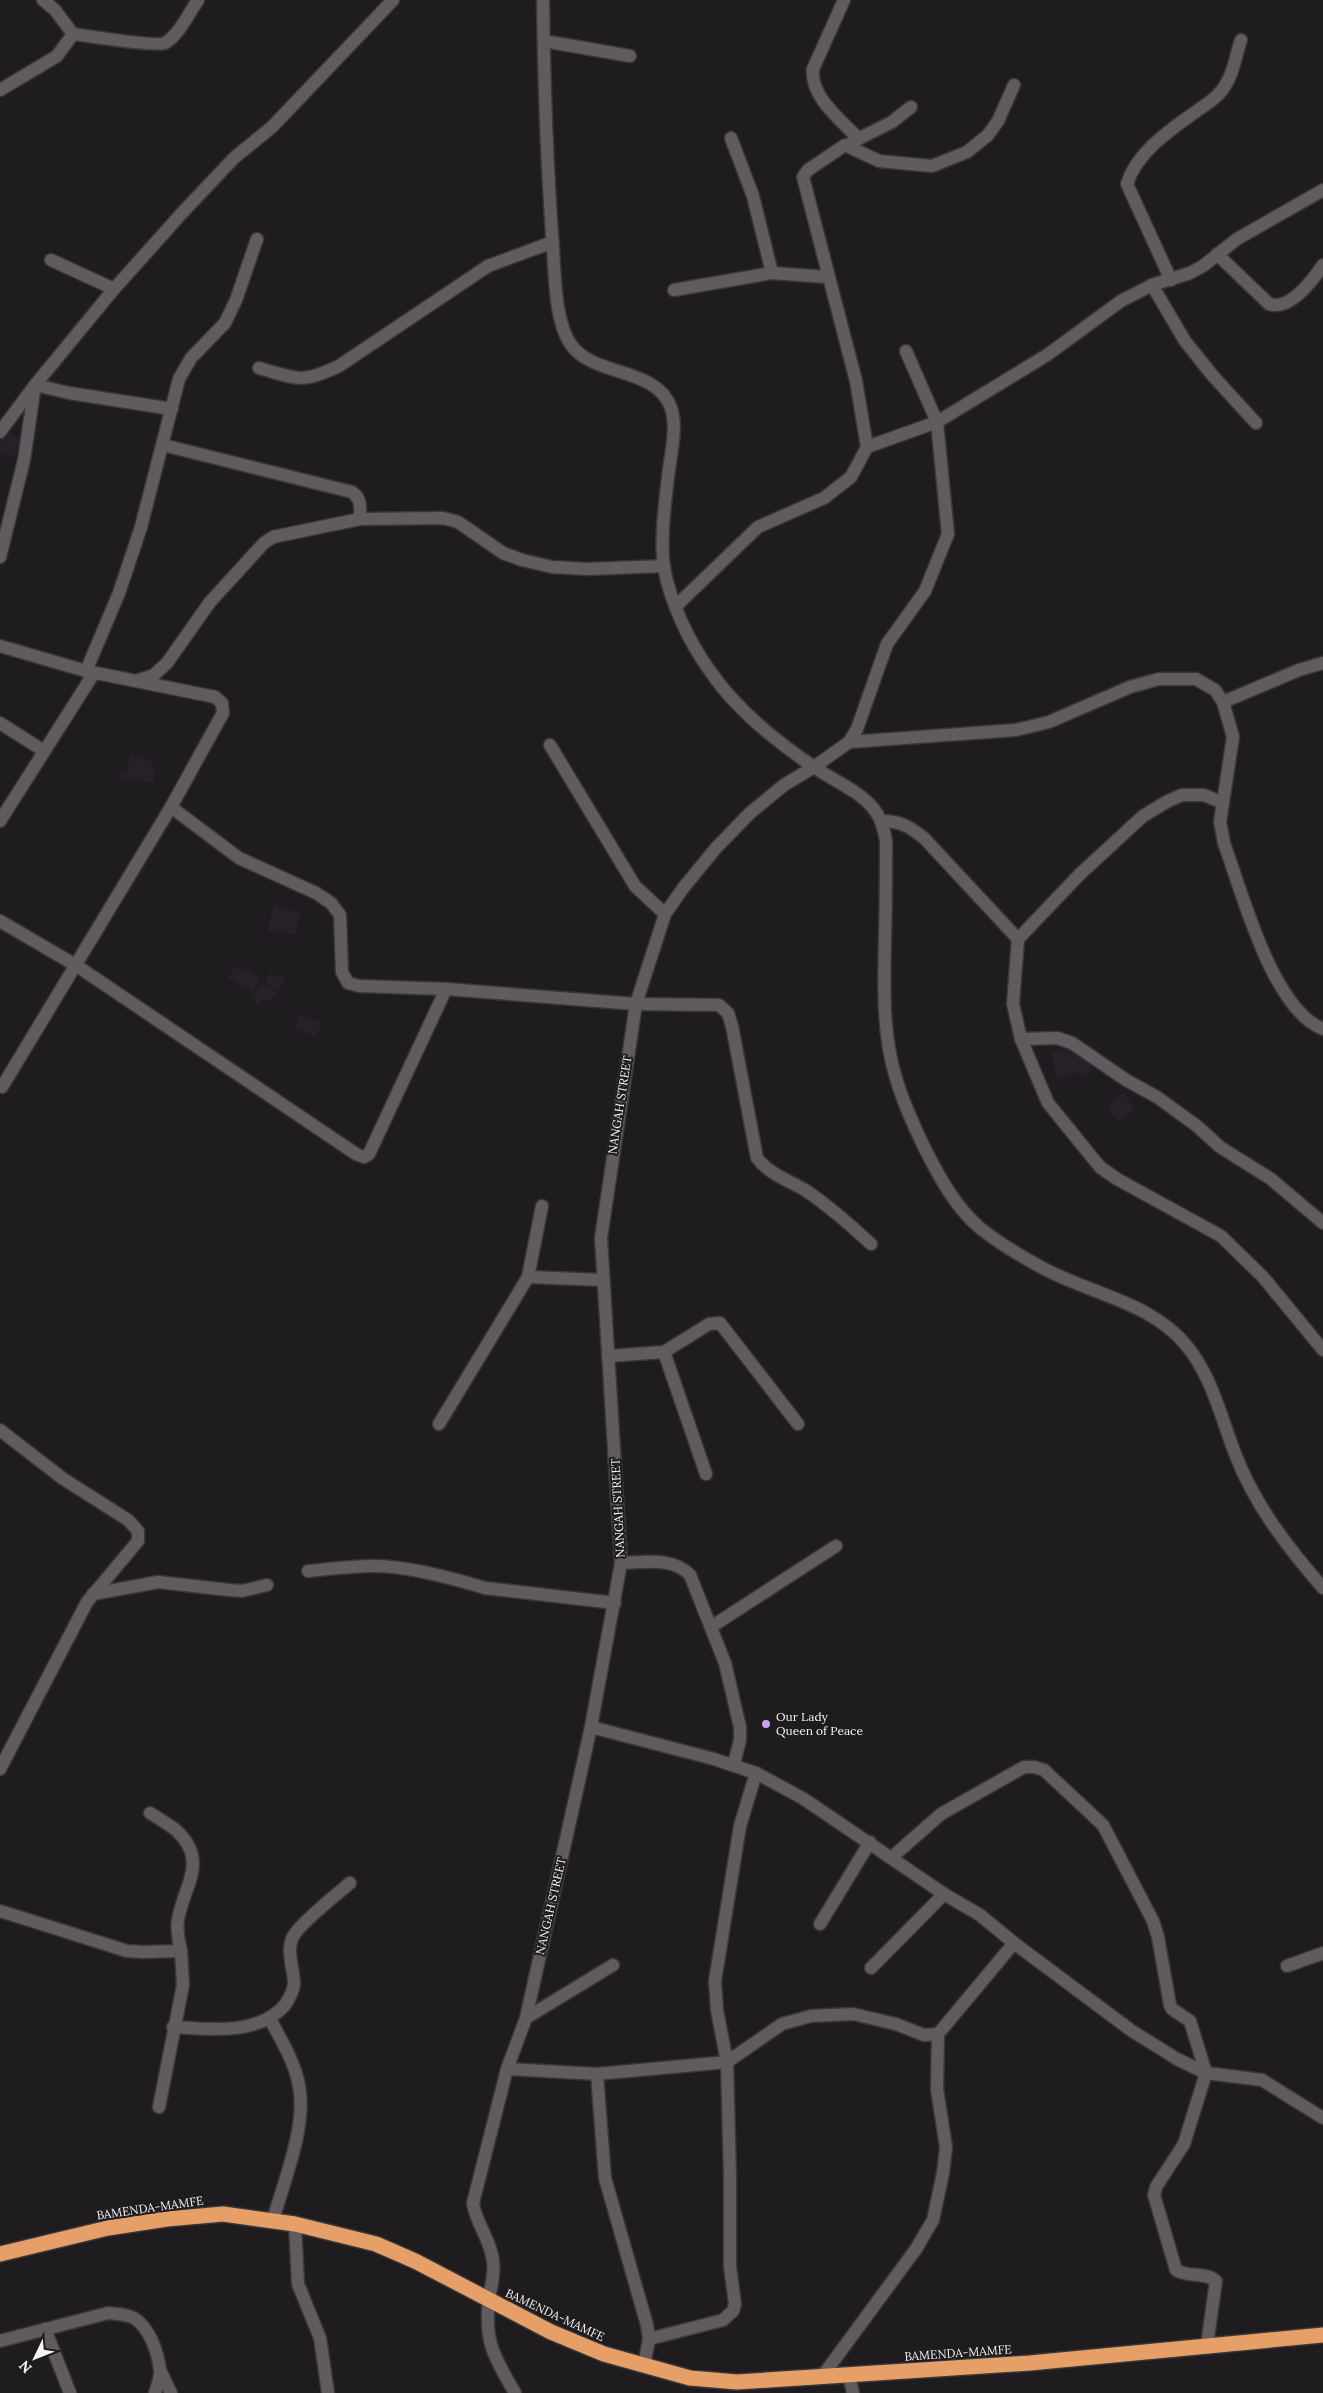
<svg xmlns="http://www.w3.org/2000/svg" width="1323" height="2393" font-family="Lora,serif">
	<rect width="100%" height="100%" fill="#1f1c1f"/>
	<g fill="#282028">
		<path d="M6,432L22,440L13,457L0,452V443Z"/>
		<path d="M130,754L149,761L154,760L151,762V765L155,767L153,783L118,778L120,773H127Z"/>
		<path d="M274,905L300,913L296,934L267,931Z"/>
		<path d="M235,966L244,970L245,968L260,979L252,992L228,979Z"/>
		<path d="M270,973L277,978L279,975L286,978L270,1002L262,999L260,1005L251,999L261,983L276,991L265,983Z"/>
		<path d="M300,1014L322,1023L315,1037L294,1027Z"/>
		<path d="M1069,1046L1071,1052L1077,1049L1093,1070L1084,1076L1081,1072L1057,1079L1051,1052Z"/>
		<path d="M1123,1093L1135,1110L1117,1122L1108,1107Z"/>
	</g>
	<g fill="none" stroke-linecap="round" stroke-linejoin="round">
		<defs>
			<g id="minor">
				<path d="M43,0L55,10L73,34"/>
				<path d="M543,0C544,83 547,166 553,249C555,277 555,324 572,346C595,377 657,367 671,408C678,428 670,457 668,477C665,504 660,540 664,567C670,602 689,642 710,671C738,712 779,744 820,771C837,782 860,792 873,808C881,817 883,828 886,840C886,872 886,905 885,938C884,984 882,1034 896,1078C903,1103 915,1128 926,1151C940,1178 956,1208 980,1228C997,1242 1019,1255 1039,1266C1086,1293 1150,1301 1186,1345C1212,1376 1221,1418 1236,1456C1255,1505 1288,1548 1323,1588"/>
				<path d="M844,0L813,69C810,97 841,120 859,139"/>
				<path d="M544,41L630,56"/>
				<path d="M0,90L57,56L73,34C87,36 157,47 165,43C179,35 189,13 198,0"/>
				<path d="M731,138L753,196L772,273"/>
				<path d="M852,142L892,122L911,107"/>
				<path d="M1217,254L1269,304C1290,311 1312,281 1323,265"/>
				<path d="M51,260L114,289"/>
				<path d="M1171,280L1127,184C1137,151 1172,129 1198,110C1208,103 1220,96 1226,84C1234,72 1236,54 1241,40"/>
				<path d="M1152,285L1185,341L1213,376L1256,423"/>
				<path d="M674,290L772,273L827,277"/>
				<path d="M259,368C298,379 301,384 339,366L488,266L553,242"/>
				<path d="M0,432L35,385L114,289L182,213L234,158L272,127L393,0"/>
				<path d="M163,445L352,492C362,499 360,508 360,519"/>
				<path d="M867,447L937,422L1047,355L1121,301L1152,285L1190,273L1203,266L1237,239L1323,190"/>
				<path d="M0,557L24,460L35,385L69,393L172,409"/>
				<path d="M676,606L758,527L824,498L851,477L867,447L856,381L803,177L808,170L845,145L879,161L932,166L967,152L988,135L998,121L1014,85"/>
				<path d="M0,646L86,671L136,681L154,675L167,663L210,602L264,543L273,537L360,519L443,518L458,522L503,553L522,560L552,567L588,569L664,566"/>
				<path d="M86,671L119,593L141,527L179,379L191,358L225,323L236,300L257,239"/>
				<path d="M1223,702L1299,670L1323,663"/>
				<path d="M0,723L44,751"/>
				<path d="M849,742L1016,730L1049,722L1130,687L1159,679H1196L1215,690L1223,702L1233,737L1220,822L1224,843C1242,892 1272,1009 1323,1029"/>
				<path d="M550,745L635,886L665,914"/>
				<path d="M1223,803L1204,795H1182L1168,801L1143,816L1079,875L1018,939L1013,1004L1021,1039L1058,1038L1072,1043L1126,1080L1157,1097L1197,1126L1220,1147L1271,1179L1323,1223"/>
				<path d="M171,807L239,858L316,893L331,903L340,915L342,972L348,983L359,986L446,989L636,1004L719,1005L728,1013L732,1026L757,1158C769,1174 788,1180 805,1190C829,1206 850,1225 871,1244"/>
				<path d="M0,821L94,673"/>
				<path d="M882,821C901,821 910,827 924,838L1018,939"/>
				<path d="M0,921L77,966L356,1154L364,1157L369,1154L446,989"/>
				<path d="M1021,1039L1048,1103L1100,1167L1117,1179L1221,1236L1263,1277L1323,1350"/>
				<path d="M2,1087L171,807L223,713L222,703L215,697L136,681"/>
				<path d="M528,1277L603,1280"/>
				<path d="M664,1352L706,1474"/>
				<path d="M608,1356L664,1352L709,1324L720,1323L798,1424"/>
				<path d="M439,1424L528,1277L542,1206"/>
				<path d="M0,1430L62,1478L128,1520L138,1531V1541L87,1602L0,1769"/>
				<path d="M621,1563C643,1562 674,1557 690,1575L725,1663L740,1727V1740L734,1764"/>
				<path d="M308,1571C329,1569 352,1566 374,1566C408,1566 452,1578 485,1588L615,1603"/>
				<path d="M93,1594L158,1582L229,1590L242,1591L267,1585"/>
				<path d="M711,1627L836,1546"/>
				<path d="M591,1727L714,1759L756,1773L804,1799L944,1894L980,1915L1014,1943L1132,2031L1177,2059L1206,2073L1262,2080L1323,2118"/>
				<path d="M891,1858L941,1814L1024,1767H1034L1044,1770L1103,1825L1153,1921L1158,1937L1170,2005L1172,2009L1190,2021L1206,2073L1184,2144L1156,2187L1154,2195L1176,2270C1188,2278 1205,2271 1216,2281L1207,2345"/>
				<path d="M0,1911L127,1951L144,1952L181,1951C179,1941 176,1931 178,1920C183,1886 210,1862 176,1830C168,1824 158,1818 150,1813"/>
				<path d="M820,1924L870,1842"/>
				<path d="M1287,1966L1323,1953"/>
				<path d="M871,1968L944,1894"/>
				<path d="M526,2018L613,1965"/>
				<path d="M270,2019C281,2040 295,2062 299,2086C307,2126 284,2181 273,2220"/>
				<path d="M173,2027C210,2029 258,2036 285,2005C289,1999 293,1992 294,1984C294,1969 285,1949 294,1935C303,1921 336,1895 350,1883"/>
				<path d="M507,2069L597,2074L727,2062L782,2024L811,2016L853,2014L896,2024L924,2035L938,2034"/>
				<path d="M597,2074L605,2178L647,2325L649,2339L644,2366"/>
				<path d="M159,2107L183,1985L181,1951"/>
				<path d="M295,2224L298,2284L320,2338L328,2393"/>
				<path d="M45,2329L70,2393"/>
				<path d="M649,2339L723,2320L733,2311L735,2304L730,2266V2177L727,2062L717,2010L715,1981L740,1826L756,1773"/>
				<path d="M0,2341L108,2313C117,2314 126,2314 134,2318C150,2328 158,2353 160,2370C161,2377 157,2386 155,2393"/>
				<path d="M161,2372L171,2393"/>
				<path d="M849,2376L853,2393"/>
				<path d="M821,2378L916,2249L933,2220L943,2173L946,2147L937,2089L938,2034L1014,1943"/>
				<path d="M515,2393C494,2356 484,2343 489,2299C491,2286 495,2274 493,2261C491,2240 476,2224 473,2203L507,2069L526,2018L591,1727L621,1563L601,1238L636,1004L665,914L684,887L716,848L750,813L784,785L814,767L849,742L857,729L887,644L925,591L948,534L937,422L906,351"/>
			</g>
			<path id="highway" d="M0,2254L108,2228L167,2219L223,2214L295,2224L376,2244L415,2261L551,2332L604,2354L690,2378L737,2382L1030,2363L1323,2335"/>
		</defs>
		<use href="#minor" stroke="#383638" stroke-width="15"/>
		<use href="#highway" stroke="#383638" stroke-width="18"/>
		<use href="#minor" stroke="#5f5b5f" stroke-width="12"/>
		<use href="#highway" stroke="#e6a067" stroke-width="15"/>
	</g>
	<circle fill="#c8a6ef" stroke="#1f1c1f" stroke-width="2" cx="766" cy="1724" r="5"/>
	<g text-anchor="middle" stroke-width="4" stroke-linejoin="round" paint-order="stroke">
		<g font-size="12" fill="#f5f3f5" stroke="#1f1c1f">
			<text transform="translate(620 1105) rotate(-81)" y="4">NANGAH STREET</text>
			<text transform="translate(618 1508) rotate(-93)" y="4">NANGAH STREET</text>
			<text transform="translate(551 1906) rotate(-77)" y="4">NANGAH STREET</text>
			<text transform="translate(150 2208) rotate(-8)" y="4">BAMENDA-MAMFE</text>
			<text transform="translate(555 2315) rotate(25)" y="4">BAMENDA-MAMFE</text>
			<text transform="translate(958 2353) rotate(-4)" y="4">BAMENDA-MAMFE</text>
		</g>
		<g font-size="12" fill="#f5f3f5" stroke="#1f1c1f" text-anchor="start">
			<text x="776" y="1721">Our Lady<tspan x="776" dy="14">Queen of Peace</tspan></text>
		</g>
	</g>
	<g transform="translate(35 2358) rotate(227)" stroke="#1f1c1f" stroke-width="4" paint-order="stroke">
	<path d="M0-4L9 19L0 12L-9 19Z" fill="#f5f3f5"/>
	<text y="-8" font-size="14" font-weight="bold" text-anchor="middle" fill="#f5f3f5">N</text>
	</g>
</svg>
